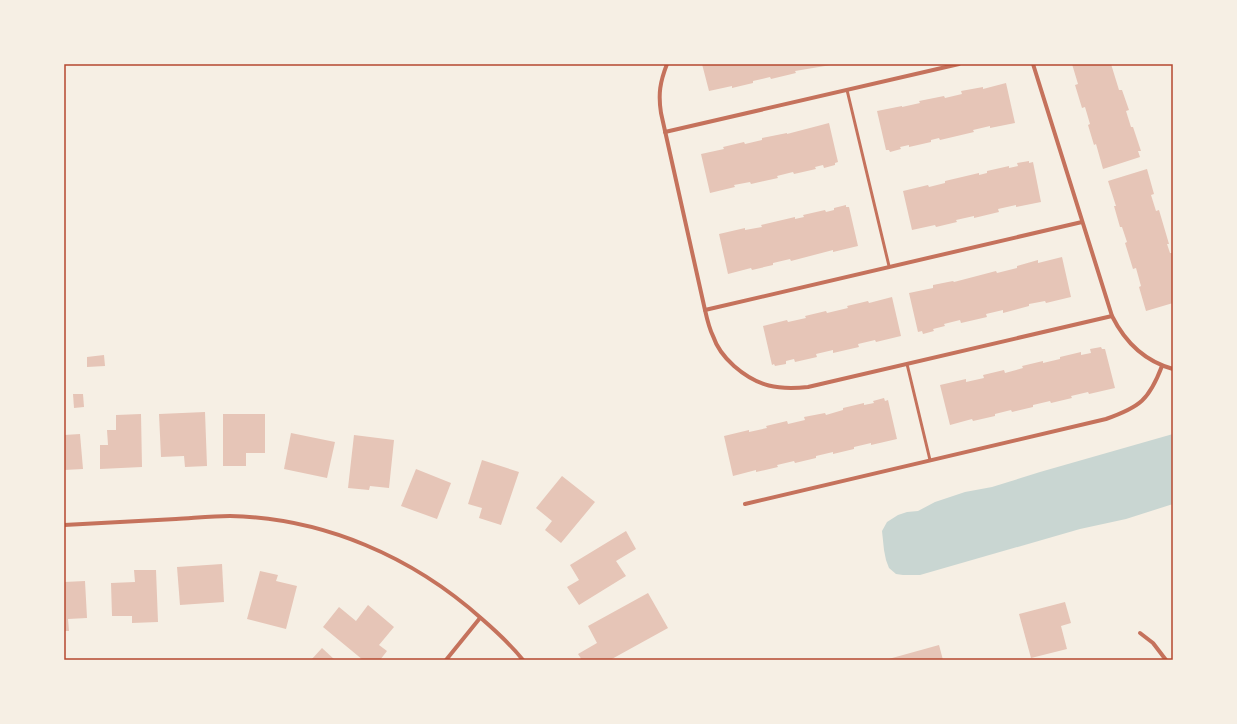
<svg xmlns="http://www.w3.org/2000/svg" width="1237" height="724" font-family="'Golos Text',sans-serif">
	<rect width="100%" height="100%" fill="#f6efe4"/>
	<path fill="#c9d6d2" d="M1173,434V504L1126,519L1080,529L920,575H903L896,574L889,568L886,560L884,550L882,531L887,522L898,515L907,512L918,511L935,502L965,492L992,487L1040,472Z"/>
	<g fill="#e6c5b7">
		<path d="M702,64H831V65L795,71L796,73L771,79L770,77L753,81V83L732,88V86L709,91Z"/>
		<path d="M1072,64H1111L1119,90H1122L1129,110L1126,111L1131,127H1133L1141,151H1138L1140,157L1103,169L1096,144L1094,145L1088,125L1090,124L1085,107L1082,108L1075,85L1078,84Z"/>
		<path d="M1006,83L1015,123L990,128V126L973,130L974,132L940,140L939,138L931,140V142L909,147V145L900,147L901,149L890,152L889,150H886L877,111L902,106V107L920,103L919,101L944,96L945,98L962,94L961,91L983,87V89Z"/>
		<path d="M829,123L838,162L835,163V165L824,168L823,165L815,167L816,169L794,174L793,172L777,176L778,178L751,184L750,182L734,185L735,187L710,193L701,154L724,149L723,147L744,142L745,144L762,140V138L787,133V134Z"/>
		<path d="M1029,161V163L1033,162L1041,202L1016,207V205L998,209L999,212L974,218V216L956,220L957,222L936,227L935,225L912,230L903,191L928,185L929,187L945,183V181L979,173V175L987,173V171L1009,166V168L1018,166L1017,163Z"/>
		<path d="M1147,169L1154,194L1151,195L1156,211L1159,210L1169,244H1167L1170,253H1172L1173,255V303L1146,311L1139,287L1141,286L1136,268L1133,269L1125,243L1127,242L1122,227H1120L1114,206H1116L1108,181Z"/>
		<path d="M846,205V207H849L858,246L833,252V250L791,261L790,259L773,263V265L752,270L751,268L728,274L719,234L745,228V230L762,227L761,225L795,217V219L804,217L803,215L825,210L826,212L834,210V208Z"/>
		<path d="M1062,257L1071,297L1046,303L1045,301L1029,304V306L1003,313V310L986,314L987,317L961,323L960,320L944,324L945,326L933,329L934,331L923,334L922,331L918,332L909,293L933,288V285L953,281L954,282L996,271L997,273L1017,268V266L1038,260V263Z"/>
		<path d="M892,297L901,336L876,342L875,340L858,344L859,347L833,353V350L816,354L817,357L795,362L794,359L786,361V364L775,366L774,364L772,365L763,326L787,320L788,322L806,318L805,316L826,311L827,313L848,308L847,306L868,301L869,303Z"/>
		<path d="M1101,347L1102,349H1105L1115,388L1089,394L1088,392L1071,396L1072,398L1051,403L1050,401L1033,405V407L1012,412L1011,410L995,414V416L973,421L972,419L950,425L940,385L966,379V382L984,378L983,375L1004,370L1005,373L1023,368L1022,366L1043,361V363L1060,359V357L1081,352V355L1091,353L1090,349Z"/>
		<path d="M104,355L105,366L87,367V357Z"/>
		<path d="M73,394H83L84,407L74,408Z"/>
		<path d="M884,398L885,401L888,400L897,439L871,445V443L854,447V449L833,454V452L816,456V458L795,463L794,461L777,465L778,467L756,472V470L733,476L724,436L749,430V432L767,428L766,426L787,421L788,424L805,420L804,417L825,413L826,415L843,410V408L864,403V405L874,403L873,401Z"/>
		<path d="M205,412L207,466L185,467L184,456L161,457L159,414Z"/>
		<path d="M141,414L142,467L100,469V445H108L107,430H116V415Z"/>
		<path d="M223,414H265V453H246V466H223Z"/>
		<path d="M291,433L335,442L327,478L284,469Z"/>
		<path d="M80,434L83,469L64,470V435Z"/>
		<path d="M354,435L394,440L389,488L370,486L369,490L348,488Z"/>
		<path d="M482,460L519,472L501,525L479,518L482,508L468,504Z"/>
		<path d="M416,469L451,483L437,519L401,506Z"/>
		<path d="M562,476L595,502L561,543L545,530L552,521L536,508Z"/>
		<path d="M626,531L636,549L616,561L626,576L579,605L567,587L579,580L570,565Z"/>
		<path d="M222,564L224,602L180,605L177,567Z"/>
		<path d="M134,570H156L158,622L132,623V616H112L111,583L135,582Z"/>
		<path d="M260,571L278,575L276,581L297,586L286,629L247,619Z"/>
		<path d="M85,581L87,618L68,619L69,631H64V582Z"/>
		<path d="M648,593L668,628L610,660H582L578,654L597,643L588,626Z"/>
		<path d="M1065,602L1071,623L1061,626L1067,649L1031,658L1019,614Z"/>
		<path d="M368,605L394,627L379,645L387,651L380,660H363L323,627L339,607L356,621Z"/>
		<path d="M939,645L943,660H885Z"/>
		<path d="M322,648L335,660H311Z"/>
	</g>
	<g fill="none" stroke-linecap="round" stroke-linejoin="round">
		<g stroke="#c5725c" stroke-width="3">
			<path d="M847,90L889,266"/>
			<path d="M907,364L930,460"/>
		</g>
		<g stroke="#c5725c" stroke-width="4">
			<path d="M667,64C660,82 658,94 661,113L705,310C707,319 709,328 713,336C717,348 725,358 734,366C758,387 778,390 808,387L1112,316"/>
			<path d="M1033,64L1112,316C1125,342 1144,361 1173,369"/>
			<path d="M665,132L959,64"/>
			<path d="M705,310L1082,222"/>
			<path d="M745,504L1106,419C1140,407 1149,400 1162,366"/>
			<path d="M64,525C101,523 139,521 176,519C194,518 212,516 230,516C324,518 413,557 482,619C497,632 511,645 523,660"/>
			<path d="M1140,633L1153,643L1166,660"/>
			<path d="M446,660L480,618"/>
		</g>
	</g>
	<rect width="1237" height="724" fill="none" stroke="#f6efe4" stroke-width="130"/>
	<rect x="65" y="65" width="1107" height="594" fill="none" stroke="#b5482f" stroke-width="1.5"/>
</svg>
